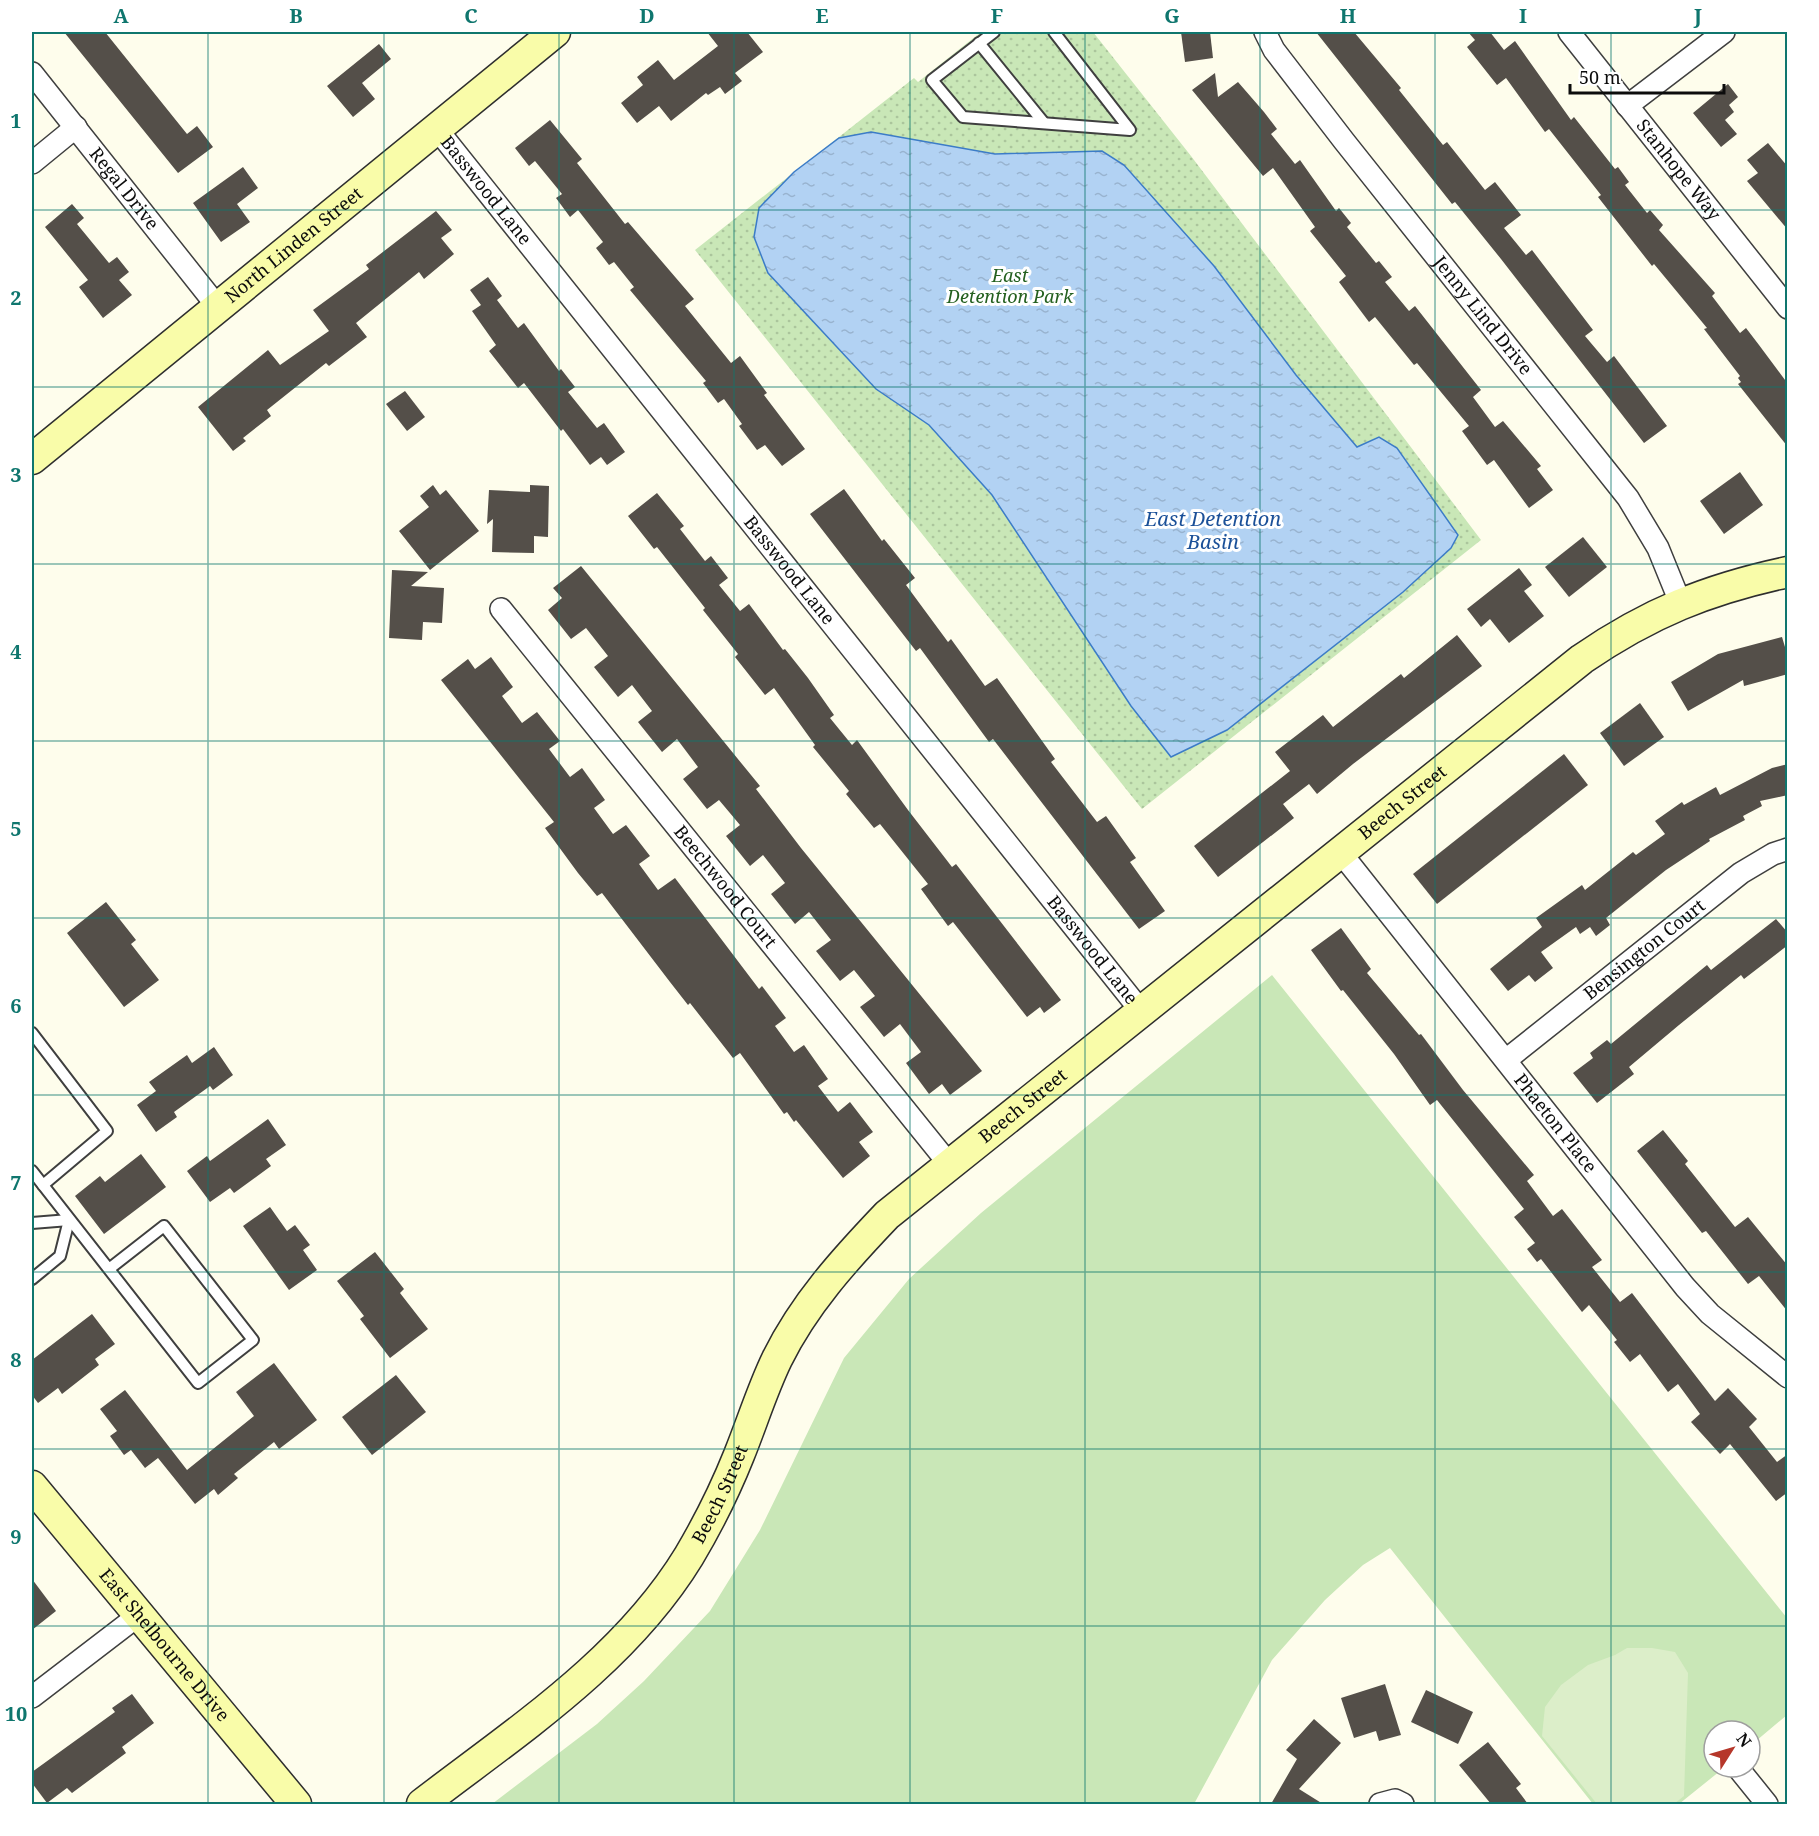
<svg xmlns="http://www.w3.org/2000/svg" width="1819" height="1836" font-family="'Noto Serif',serif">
	<defs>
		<pattern id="park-dots" width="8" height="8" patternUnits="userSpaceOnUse" patternTransform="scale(1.5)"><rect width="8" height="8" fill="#c9e7b7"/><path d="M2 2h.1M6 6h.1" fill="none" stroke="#abc59c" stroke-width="1.8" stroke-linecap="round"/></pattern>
		<pattern id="water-ripples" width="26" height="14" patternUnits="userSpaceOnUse" patternTransform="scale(1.5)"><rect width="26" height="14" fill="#b2d2f3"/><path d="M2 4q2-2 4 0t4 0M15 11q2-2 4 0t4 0" fill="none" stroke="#98b3cf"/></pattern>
	</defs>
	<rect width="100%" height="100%" fill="#fefdec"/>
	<path fill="#c9e7b7" d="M1272,975L1787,1618V1715L1750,1746V1731H1714V1767H1725L1679,1804H1593L1390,1548L1363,1565L1325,1600L1272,1660L1194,1804H492L597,1724L644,1681L710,1611L760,1530L844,1358L909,1279L981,1213Z"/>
	<path fill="url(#park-dots)" d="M981,32H1093L1191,156L1481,540L1142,809L695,250L914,78L918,82Z"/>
	<path fill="#dceec9" d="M1627,1648H1652L1675,1652L1688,1673L1684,1796L1674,1804H1597L1542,1736L1545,1707L1561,1685L1588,1665L1615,1655Z"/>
	<path fill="url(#water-ripples)" stroke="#3c7cc7" stroke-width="1.5" d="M871,132L995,154L1102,151L1124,165L1214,266L1296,375L1357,447L1379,437L1397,448L1458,535L1451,548L1403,592L1227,730L1171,757L1131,706L992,495L929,425L876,389L768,273L754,237L759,208L794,172L839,138Z"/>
	<g fill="#544f49">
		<path d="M64,32H105L187,134L197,126L213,147L178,173Z"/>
		<path d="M707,32H747L763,52L735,73L742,81L725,94L720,87L708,95L706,93L671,121L659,106L637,123L621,103L643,85L637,77L658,60L674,80L718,46Z"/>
		<path d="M1181,32H1210L1213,58L1185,62Z"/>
		<path d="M1316,32H1354L1401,88L1399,90L1443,145L1447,142L1485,190L1495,182L1521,215L1504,228L1526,255L1532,250L1593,330L1585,336L1607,362L1614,356L1667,426L1644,443L1501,259L1455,202L1452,204Z"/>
		<path d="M1468,32H1490L1504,50L1515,41L1571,120L1574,117L1615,169L1618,167L1629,182L1625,185L1647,213L1650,210L1663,225L1659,230L1715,293L1712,296L1740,333L1746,328L1759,345L1788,384V447L1738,384L1741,382L1738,378L1740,376L1704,329L1707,328L1654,264L1652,266L1598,197L1601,195L1549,129L1545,132L1506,78L1497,85L1467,47L1475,40Z"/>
		<path d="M379,44L391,59L362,83L375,99L353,117L327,86Z"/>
		<path d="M1215,73L1218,97L1238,82L1264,112L1277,129L1271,134L1295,164L1300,160L1336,211L1339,208L1351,223L1347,227L1376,263L1379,261L1392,277L1385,282L1409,311L1415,306L1481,390L1473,397L1495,427L1503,421L1541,466L1537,469L1553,490L1529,508L1494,460L1487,465L1462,431L1469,426L1417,363L1414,365L1375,317L1369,322L1339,282L1346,276L1310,231L1315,227L1273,168L1263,176L1192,90Z"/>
		<path d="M1728,84L1738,97L1729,105L1734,112L1725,120L1737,134L1721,147L1693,113Z"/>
		<path d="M550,120L582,159L577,163L625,224L628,222L694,299L685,306L731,363L740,356L767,393L764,395L805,449L782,466L765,445L757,450L739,426L742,424L724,399L718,403L703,383L706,381L630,290L634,287L614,262L609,265L596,248L603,242L578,210L570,217L556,198L562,194L535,161L529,166L515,148Z"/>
		<path d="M1768,143L1788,167V230L1747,181L1758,173L1747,160Z"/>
		<path d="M243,167L258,188L237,204L250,222L221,242L193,203Z"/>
		<path d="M72,204L84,218L77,224L109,263L117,257L129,272L119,280L132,295L103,318L79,287L88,280L45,227Z"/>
		<path d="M436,211L452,230L441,238L454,254L424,279L419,272L356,323L367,337L329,366L326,363L267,410L271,416L243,438L246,441L233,451L198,407L268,350L280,365L329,331L313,310L369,269L366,265Z"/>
		<path d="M488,277L502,296L497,300L518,328L524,323L559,371L561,369L575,387L568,392L597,428L604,423L625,452L607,465L601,457L590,465L563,429L561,431L524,383L518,388L489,351L496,345L472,311L481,305L470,290Z"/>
		<path d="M405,391L425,417L407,431L386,404Z"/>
		<path d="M1740,472L1763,505L1724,534L1700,501Z"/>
		<path d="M433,485L440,495L446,490L479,531L430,570L399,531L429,507L420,496Z"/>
		<path d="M530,485L549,486L548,537L534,536V553L492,552L493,519L487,524L489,490L530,492Z"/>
		<path d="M844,489L882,541L884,539L915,578L906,585L948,642L951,639L985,686L997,678L1055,759L1051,762L1097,822L1106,816L1136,858L1130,862L1165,911L1139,929L993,739L989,742L920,648L916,651L810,514Z"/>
		<path d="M657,493L684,526L680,529L705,561L711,556L728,578L719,585L740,611L749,604L783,650L785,649L808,678L834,715L830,718L852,745L857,740L908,810L952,867L956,864L1061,1000L1044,1013L1040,1007L1027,1017L953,922L948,926L921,889L928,884L880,824L874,828L846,794L849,791L813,747L815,745L774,688L765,695L735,657L738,654L703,610L705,608L657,547L654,549L628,516Z"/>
		<path d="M1583,537L1607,567L1569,597L1545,567Z"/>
		<path d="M581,566L742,764L760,786L756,789L801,848L982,1071L950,1095L942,1084L929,1094L906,1063L921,1052L900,1024L884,1037L860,1007L875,996L854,970L840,981L816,951L831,940L809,912L795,924L771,894L785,883L763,855L750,866L726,836L740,825L719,800L707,809L683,779L698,767L677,739L662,752L638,722L652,711L632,685L618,697L594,667L608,656L586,628L571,639L548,610L562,598L553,588Z"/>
		<path d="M1519,568L1532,585L1524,591L1544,616L1509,643L1490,619L1481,627L1467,609Z"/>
		<path d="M392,570L428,572L411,586L444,588L442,623L423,622L422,640L389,638Z"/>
		<path d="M1457,635L1482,666L1353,764L1317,794L1309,784L1283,804L1294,818L1218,877L1194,846L1290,771L1275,752L1323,715L1333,727L1401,674L1404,678Z"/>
		<path d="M1782,637L1788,657V674L1744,686L1743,680L1688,711L1671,682L1718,654Z"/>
		<path d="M491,657L513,687L502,696L522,723L537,712L560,741L549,749L570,777L582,768L605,800L594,808L613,834L626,825L650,856L639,864L658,890L675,878L759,989L762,986L786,1018L775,1026L794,1052L804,1045L828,1079L818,1086L838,1112L850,1102L873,1132L859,1142L870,1156L843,1178L796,1120L794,1122L787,1112L784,1114L740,1053L733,1058L690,1003L688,1005L670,982L602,893L597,896L578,873L545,828L554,822L441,680L468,659L475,669Z"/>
		<path d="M1640,703L1664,737L1624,766L1600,733Z"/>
		<path d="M1564,754L1588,785L1437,904L1413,874Z"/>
		<path d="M1788,764V795L1760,801L1762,806L1743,816L1745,820L1709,839L1710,841L1666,870L1606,918L1610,925L1596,936L1590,927L1580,934L1576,927L1541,952L1553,968L1535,982L1529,975L1508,991L1490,969L1542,927L1536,918L1582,885L1585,890L1633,852L1636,855L1665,834L1655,821L1682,802L1684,805L1716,787L1720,795L1772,768Z"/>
		<path d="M106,902L136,940L131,944L159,980L124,1007L67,933Z"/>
		<path d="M1776,919L1788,933V945L1744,979L1741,975L1679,1025L1629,1067L1634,1074L1597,1103L1573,1073L1593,1058L1590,1053L1607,1040L1611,1044L1707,965L1711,970Z"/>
		<path d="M1341,928L1371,969L1367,973L1419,1035L1421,1034L1463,1090L1534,1175L1527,1181L1553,1216L1562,1209L1602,1260L1592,1267L1620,1302L1632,1293L1715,1401L1728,1388L1757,1419L1749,1427L1777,1462L1788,1454V1492L1776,1501L1730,1444L1720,1454L1691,1422L1700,1414L1678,1384L1668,1392L1640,1354L1630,1362L1614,1342L1617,1340L1589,1305L1582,1312L1541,1259L1537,1262L1527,1249L1535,1243L1514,1217L1524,1209L1437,1100L1430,1105L1394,1054L1343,990L1341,991L1311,950Z"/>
		<path d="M214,1047L233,1075L213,1090L210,1086L174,1112L177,1117L156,1132L137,1105L156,1091L149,1082L187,1055L192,1063Z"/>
		<path d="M268,1119L286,1145L266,1159L271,1166L234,1193L230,1188L210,1202L187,1171L207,1156L210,1161Z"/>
		<path d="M1663,1130L1688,1161L1685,1164L1735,1227L1748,1217L1788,1266V1312L1759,1276L1748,1284L1706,1231L1702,1233L1637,1151Z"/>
		<path d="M141,1154L166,1187L104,1234L75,1196L100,1176L105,1182Z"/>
		<path d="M270,1207L287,1231L295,1225L310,1245L303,1250L317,1270L289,1290L243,1226Z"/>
		<path d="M375,1252L404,1289L400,1293L428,1329L390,1358L360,1319L364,1316L337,1281Z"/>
		<path d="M92,1314L115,1344L95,1359L99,1365L62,1394L58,1388L38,1403L32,1395V1360Z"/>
		<path d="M274,1363L317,1420L279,1449L274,1442L234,1474L238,1478L218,1495L214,1489L195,1504L158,1458L145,1468L131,1450L124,1455L110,1436L117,1431L100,1409L125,1390L187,1470L254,1416L236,1392Z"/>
		<path d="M396,1375L426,1412L372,1455L342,1417Z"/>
		<path d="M32,1579L56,1611L32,1630Z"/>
		<path d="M1385,1684L1401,1735L1379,1741L1376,1731L1354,1738L1341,1698Z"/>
		<path d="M1426,1690L1473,1712L1458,1744L1411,1722Z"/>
		<path d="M132,1694L154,1723L122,1747L126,1753L72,1793L67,1788L47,1803L32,1783V1772L115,1712L112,1708Z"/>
		<path d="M1314,1719L1341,1743L1299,1789L1323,1804H1271L1297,1759L1286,1750Z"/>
		<path d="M1488,1742L1521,1784L1516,1788L1528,1804H1491L1459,1765Z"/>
	</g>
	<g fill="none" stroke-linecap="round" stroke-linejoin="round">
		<defs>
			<g id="lane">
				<path d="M994,32L932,80L963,117L1130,130L1054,32"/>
				<path d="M979,43L1044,123"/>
				<path d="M32,1033L107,1131L43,1185"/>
				<path d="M32,1171L198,1383L253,1340L164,1226L109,1269"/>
				<path d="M32,1223L69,1220"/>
				<path d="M32,1279L60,1256L69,1220"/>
			</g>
			<g id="street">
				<path id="s1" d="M1265,32L1274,50L1344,141L1628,498L1658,548L1680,602"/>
				<path id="s2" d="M1569,32L1788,308"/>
				<path id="s3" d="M32,73L217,306"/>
				<path d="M1627,106L1724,32"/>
				<path id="s4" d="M436,128L1141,1011"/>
				<path d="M32,163L76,127"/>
				<path id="s5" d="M501,609L949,1164"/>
				<path id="s6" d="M1341,853L1685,1287L1710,1314L1788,1377"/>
				<path id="s7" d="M1506,1060L1741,873L1773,854L1788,849"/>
				<path d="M32,1697L139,1615"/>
				<path d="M1738,1768L1767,1804"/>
				<path d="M1380,1804L1395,1800L1403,1804"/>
			</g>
			<g id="secondary">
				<path id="s8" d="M32,459L555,32"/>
				<path id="s9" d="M32,1486L296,1804"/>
				<path id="s10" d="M422,1804C517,1731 625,1661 689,1556C708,1524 725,1490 739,1455C752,1423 762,1390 777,1359C804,1304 845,1259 887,1215L1582,659C1649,613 1708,589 1788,572"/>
			</g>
		</defs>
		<use href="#lane" stroke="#3f3f3f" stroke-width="14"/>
		<use href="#street" stroke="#3f3f3f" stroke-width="24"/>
		<use href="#secondary" stroke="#2e2e2e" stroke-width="33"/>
		<use href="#lane" stroke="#fff" stroke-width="10"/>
		<use href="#street" stroke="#fff" stroke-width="21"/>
		<use href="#secondary" stroke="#f9fca9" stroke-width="30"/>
	</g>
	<path fill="none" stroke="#0f766e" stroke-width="1.5" stroke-opacity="0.55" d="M208,32V1804M384,32V1804M559,32V1804M734,32V1804M910,32V1804M1085,32V1804M1260,32V1804M1435,32V1804M1611,32V1804M32,210H1788M32,387H1788M32,564H1788M32,741H1788M32,918H1788M32,1095H1788M32,1272H1788M32,1449H1788M32,1626H1788"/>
	<g text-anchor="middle" stroke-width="6" stroke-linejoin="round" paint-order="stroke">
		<g font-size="18" fill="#0c0c0c" stroke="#fff">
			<text dy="6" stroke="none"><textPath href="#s2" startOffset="176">Stanhope Way</textPath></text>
			<text dy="6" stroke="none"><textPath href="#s3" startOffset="148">Regal Drive</textPath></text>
			<text dy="6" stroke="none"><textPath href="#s4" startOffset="80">Basswood Lane</textPath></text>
			<text dy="6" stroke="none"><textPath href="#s8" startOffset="338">North Linden Street</textPath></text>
			<text dy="6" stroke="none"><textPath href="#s1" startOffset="358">Jenny Lind Drive</textPath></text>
			<text dy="6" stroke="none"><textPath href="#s4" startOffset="566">Basswood Lane</textPath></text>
			<text dy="6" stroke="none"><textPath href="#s10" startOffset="1425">Beech Street</textPath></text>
			<text dy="6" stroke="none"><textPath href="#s5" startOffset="357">Beechwood Court</textPath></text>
			<text dy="6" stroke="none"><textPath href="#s4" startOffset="1052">Basswood Lane</textPath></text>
			<text dy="6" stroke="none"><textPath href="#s7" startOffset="177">Bensington Court</textPath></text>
			<text dy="6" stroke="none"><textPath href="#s10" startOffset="939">Beech Street</textPath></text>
			<text dy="6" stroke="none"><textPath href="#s6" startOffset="345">Phaeton Place</textPath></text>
			<text dy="6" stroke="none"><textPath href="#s10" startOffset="436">Beech Street</textPath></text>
			<text dy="6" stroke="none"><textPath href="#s9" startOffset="207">East Shelbourne Drive</textPath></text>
		</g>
		<g font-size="18" font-style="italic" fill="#24601f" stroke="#fff">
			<text x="1010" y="282">East<tspan x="1010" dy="21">Detention Park</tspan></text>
		</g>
		<g font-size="20" font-style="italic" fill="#1b5098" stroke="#fff">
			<text x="1213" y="526">East Detention<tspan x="1213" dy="23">Basin</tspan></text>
		</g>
	</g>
	<rect width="1819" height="1836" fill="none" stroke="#ffffff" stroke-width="66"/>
	<g transform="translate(1732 1749) rotate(53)"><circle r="28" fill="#ffffff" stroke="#9e9e9e" stroke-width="1.5"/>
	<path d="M0-4.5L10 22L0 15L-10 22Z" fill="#b6372a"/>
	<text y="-9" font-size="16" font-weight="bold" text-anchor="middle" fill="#0c0c0c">N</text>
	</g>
	<path d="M1570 84v9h154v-9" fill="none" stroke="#0c0c0c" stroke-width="3"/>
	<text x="1579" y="84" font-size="18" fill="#0c0c0c" stroke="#ffffff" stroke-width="4.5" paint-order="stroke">50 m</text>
	<rect x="33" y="33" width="1753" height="1770" fill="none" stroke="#0f766e" stroke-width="2"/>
	<g font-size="20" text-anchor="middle" font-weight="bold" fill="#0f766e">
		<text x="121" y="23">A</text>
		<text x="296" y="23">B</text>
		<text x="471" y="23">C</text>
		<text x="647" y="23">D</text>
		<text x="822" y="23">E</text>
		<text x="997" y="23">F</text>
		<text x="1172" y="23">G</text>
		<text x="1348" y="23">H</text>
		<text x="1523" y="23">I</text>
		<text x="1698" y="23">J</text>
		<text x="16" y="128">1</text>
		<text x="16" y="305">2</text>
		<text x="16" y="482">3</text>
		<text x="16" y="659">4</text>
		<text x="16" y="836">5</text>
		<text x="16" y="1013">6</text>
		<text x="16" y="1190">7</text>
		<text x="16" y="1367">8</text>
		<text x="16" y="1544">9</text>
		<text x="16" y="1721">10</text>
	</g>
</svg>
